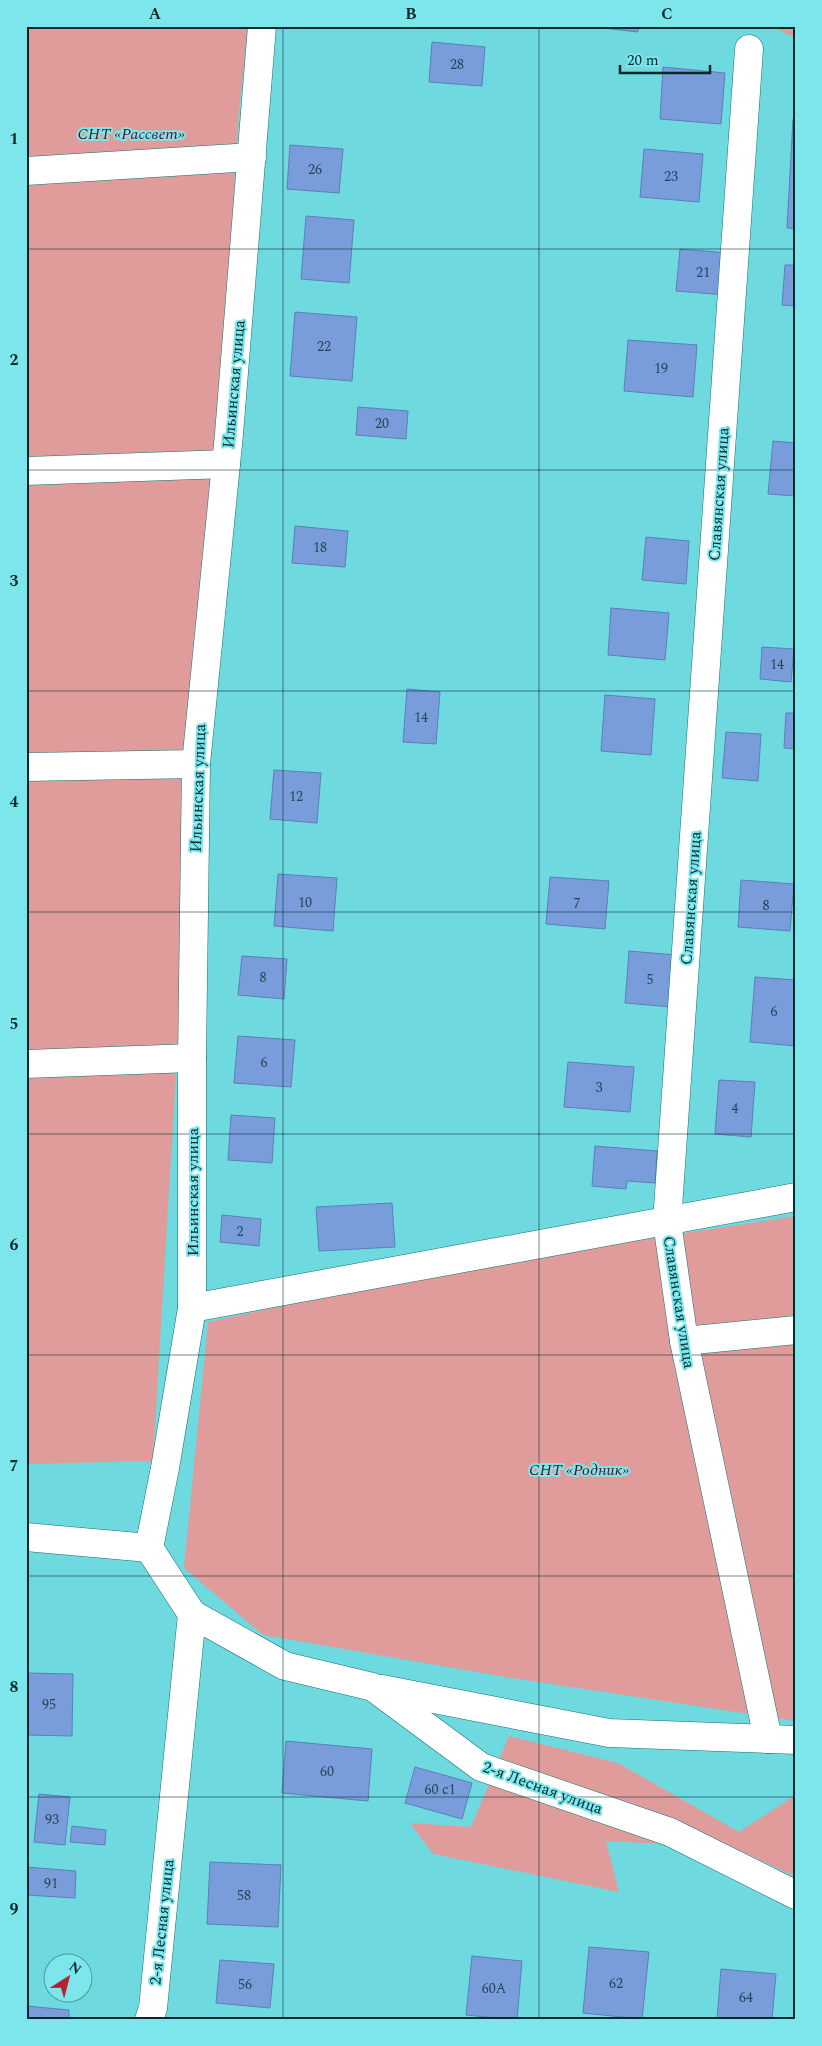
<svg xmlns="http://www.w3.org/2000/svg" width="822" height="2046" font-family="Spectral,serif">
	<rect width="100%" height="100%" fill="#6ed9df"/>
	<g fill="#e09c9b">
		<path d="M26,26H248L239,112L178,1041L153,1461L26,1464Z"/>
		<path d="M769,26H796V38Z"/>
		<path d="M796,1216V1721L512,1678L263,1635L184,1568L208,1322L450,1269Z"/>
		<path d="M509,1736L618,1763L739,1832L796,1795V1877L732,1847L606,1841L619,1892L433,1854L410,1823L471,1827Z"/>
	</g>
	<g fill="#799dda" stroke="#5c7fba">
		<path d="M585,26H638V32Z"/>
		<path d="M432,42L485,47L482,86L429,82Z"/>
		<path d="M663,67L725,73L721,124L660,119Z"/>
		<path d="M793,119H796V229L787,228Z"/>
		<path d="M290,145L343,149L339,193L287,189Z"/>
		<path d="M644,149L703,154L699,202L640,197Z"/>
		<path d="M306,216L354,220L349,283L301,279Z"/>
		<path d="M680,249L729,253L726,295L676,291Z"/>
		<path d="M785,265H796V306L782,305Z"/>
		<path d="M295,312L357,317L352,381L290,376Z"/>
		<path d="M628,340L697,345L693,397L624,391Z"/>
		<path d="M358,407L408,411L406,439L356,435Z"/>
		<path d="M773,441L796,443V496L768,494Z"/>
		<path d="M295,526L348,531L345,567L292,563Z"/>
		<path d="M646,537L689,541L686,584L642,580Z"/>
		<path d="M611,608L669,613L665,660L608,655Z"/>
		<path d="M762,647L794,649L791,682L760,679Z"/>
		<path d="M407,689L440,692L436,744L403,742Z"/>
		<path d="M605,695L655,699L651,755L601,751Z"/>
		<path d="M786,713H796V749L784,748Z"/>
		<path d="M726,732L761,734L758,781L722,778Z"/>
		<path d="M274,770L321,773L317,823L270,819Z"/>
		<path d="M278,874L337,878L333,931L274,926Z"/>
		<path d="M550,877L609,881L605,929L546,924Z"/>
		<path d="M741,880L794,884L790,931L738,927Z"/>
		<path d="M629,951L676,955L672,1007L625,1003Z"/>
		<path d="M242,956L287,959L284,999L238,995Z"/>
		<path d="M755,977L796,980V1046L750,1042Z"/>
		<path d="M238,1036L295,1040L291,1087L234,1083Z"/>
		<path d="M568,1062L634,1067L630,1112L564,1107Z"/>
		<path d="M719,1080L755,1082L751,1137L715,1134Z"/>
		<path d="M231,1115L275,1118L272,1163L228,1160Z"/>
		<path d="M595,1146L657,1151L655,1183L627,1181L626,1189L592,1186Z"/>
		<path d="M392,1203L395,1247L319,1251L316,1207Z"/>
		<path d="M222,1215L261,1219L259,1246L220,1242Z"/>
		<path d="M27,1673L73,1674L72,1736L26,1735Z"/>
		<path d="M286,1741L372,1749L368,1801L282,1793Z"/>
		<path d="M415,1767L472,1783L462,1819L405,1803Z"/>
		<path d="M39,1794L70,1797L65,1845L34,1842Z"/>
		<path d="M72,1826L106,1830L105,1845L70,1842Z"/>
		<path d="M210,1862L281,1865L278,1927L207,1924Z"/>
		<path d="M26,1867L76,1871L75,1898L26,1895Z"/>
		<path d="M589,1947L649,1952L642,2019L583,2013Z"/>
		<path d="M472,1956L522,1961L517,2020L466,2015Z"/>
		<path d="M220,1960L274,1964L270,2008L216,2003Z"/>
		<path d="M721,1969L776,1974L772,2020H717Z"/>
		<path d="M26,2006L69,2010V2020H26Z"/>
	</g>
	<g fill="none" stroke-linecap="round" stroke-linejoin="round">
		<defs>
			<g id="minor">
				<path d="M749,49L667,1222L684,1341L768,1739"/>
				<path d="M26,171L252,157"/>
				<path d="M26,471L226,464"/>
				<path d="M26,767L196,764"/>
				<path d="M26,1064L192,1058"/>
				<path d="M192,1308L796,1197"/>
				<path d="M684,1341L796,1330"/>
				<path d="M26,1537L149,1548"/>
				<path d="M149,1548L165,1468L192,1308V1058L196,764L229,434L262,26"/>
				<path d="M149,1548L192,1614L153,2008L149,2020"/>
				<path d="M192,1614L285,1666L373,1687L481,1767L670,1832L796,1895"/>
				<path d="M382,1689L609,1733L796,1740"/>
			</g>
		</defs>
		<use href="#minor" stroke="#146f74" stroke-width="29"/>
		<use href="#minor" stroke="#fff" stroke-width="28"/>
	</g>
	<path fill="none" stroke="#06292b" stroke-width="1" stroke-opacity="0.55" d="M283,26V2020M539,26V2020M26,249H796M26,470H796M26,691H796M26,912H796M26,1134H796M26,1355H796M26,1576H796M26,1797H796"/>
	<g text-anchor="middle" stroke-width="4" stroke-linejoin="round" paint-order="stroke">
		<g font-size="14" fill="#234657">
			<text x="457" y="69">28</text>
			<text x="315" y="174">26</text>
			<text x="671" y="181">23</text>
			<text x="703" y="277">21</text>
			<text x="324" y="351">22</text>
			<text x="661" y="373">19</text>
			<text x="382" y="428">20</text>
			<text x="320" y="552">18</text>
			<text x="777" y="669">14</text>
			<text x="421" y="722">14</text>
			<text x="296" y="801">12</text>
			<text x="305" y="907">10</text>
			<text x="577" y="908">7</text>
			<text x="766" y="910">8</text>
			<text x="263" y="982">8</text>
			<text x="650" y="984">5</text>
			<text x="774" y="1016">6</text>
			<text x="264" y="1067">6</text>
			<text x="599" y="1092">3</text>
			<text x="735" y="1113">4</text>
			<text x="240" y="1236">2</text>
			<text x="49" y="1709">95</text>
			<text x="327" y="1776">60</text>
			<text x="440" y="1794">60 с1</text>
			<text x="52" y="1824">93</text>
			<text x="51" y="1888">91</text>
			<text x="244" y="1900">58</text>
			<text x="616" y="1988">62</text>
			<text x="245" y="1989">56</text>
			<text x="494" y="1993">60А</text>
			<text x="746" y="2002">64</text>
		</g>
		<g font-size="16" font-style="italic" fill="#660918" stroke="#7ce6ec">
			<text x="131" y="139">СНТ «Рассвет»</text>
			<text x="579" y="1475">СНТ «Родник»</text>
		</g>
		<g font-size="16" fill="#06292b" stroke="#7ce6ec">
			<text transform="translate(233 384) rotate(-85)" y="6">Ильинская улица</text>
			<text transform="translate(718 494) rotate(-86)" y="6">Славянская улица</text>
			<text transform="translate(197 788) rotate(-88)" y="6">Ильинская улица</text>
			<text transform="translate(690 898) rotate(-86)" y="6">Славянская улица</text>
			<text transform="translate(192 1192) rotate(-90)" y="6">Ильинская улица</text>
			<text transform="translate(680 1302) rotate(81)" y="6">Славянская улица</text>
			<text transform="translate(543 1787) rotate(20)" y="6">2-я Лесная улица</text>
			<text transform="translate(161 1922) rotate(-84)" y="6">2-я Лесная улица</text>
		</g>
	</g>
	<rect width="822" height="2046" fill="none" stroke="#7ce6ec" stroke-width="55"/>
	<g transform="translate(68 1978) rotate(36)"><circle r="24" fill="#7ce6ec" stroke="#4d9a9f"/>
	<path d="M0-4L9 19L0 12L-9 19Z" fill="#b32134"/>
	<text y="-8" font-size="14" font-weight="bold" text-anchor="middle" fill="#06292b">N</text>
	</g>
	<path d="M620 65v8h90v-8" fill="none" stroke="#06292b" stroke-width="2.5"/>
	<text x="627" y="65" font-size="15" fill="#06292b" stroke="#7ce6ec" stroke-width="4" paint-order="stroke">20 m</text>
	<rect x="28" y="28" width="766" height="1990" fill="none" stroke="#06292b" stroke-width="2"/>
	<g font-size="16" text-anchor="middle" font-weight="bold" fill="#06292b">
		<text x="155" y="19">A</text>
		<text x="411" y="19">B</text>
		<text x="667" y="19">C</text>
		<text x="14" y="144">1</text>
		<text x="14" y="365">2</text>
		<text x="14" y="586">3</text>
		<text x="14" y="807">4</text>
		<text x="14" y="1029">5</text>
		<text x="14" y="1250">6</text>
		<text x="14" y="1471">7</text>
		<text x="14" y="1692">8</text>
		<text x="14" y="1914">9</text>
	</g>
</svg>
